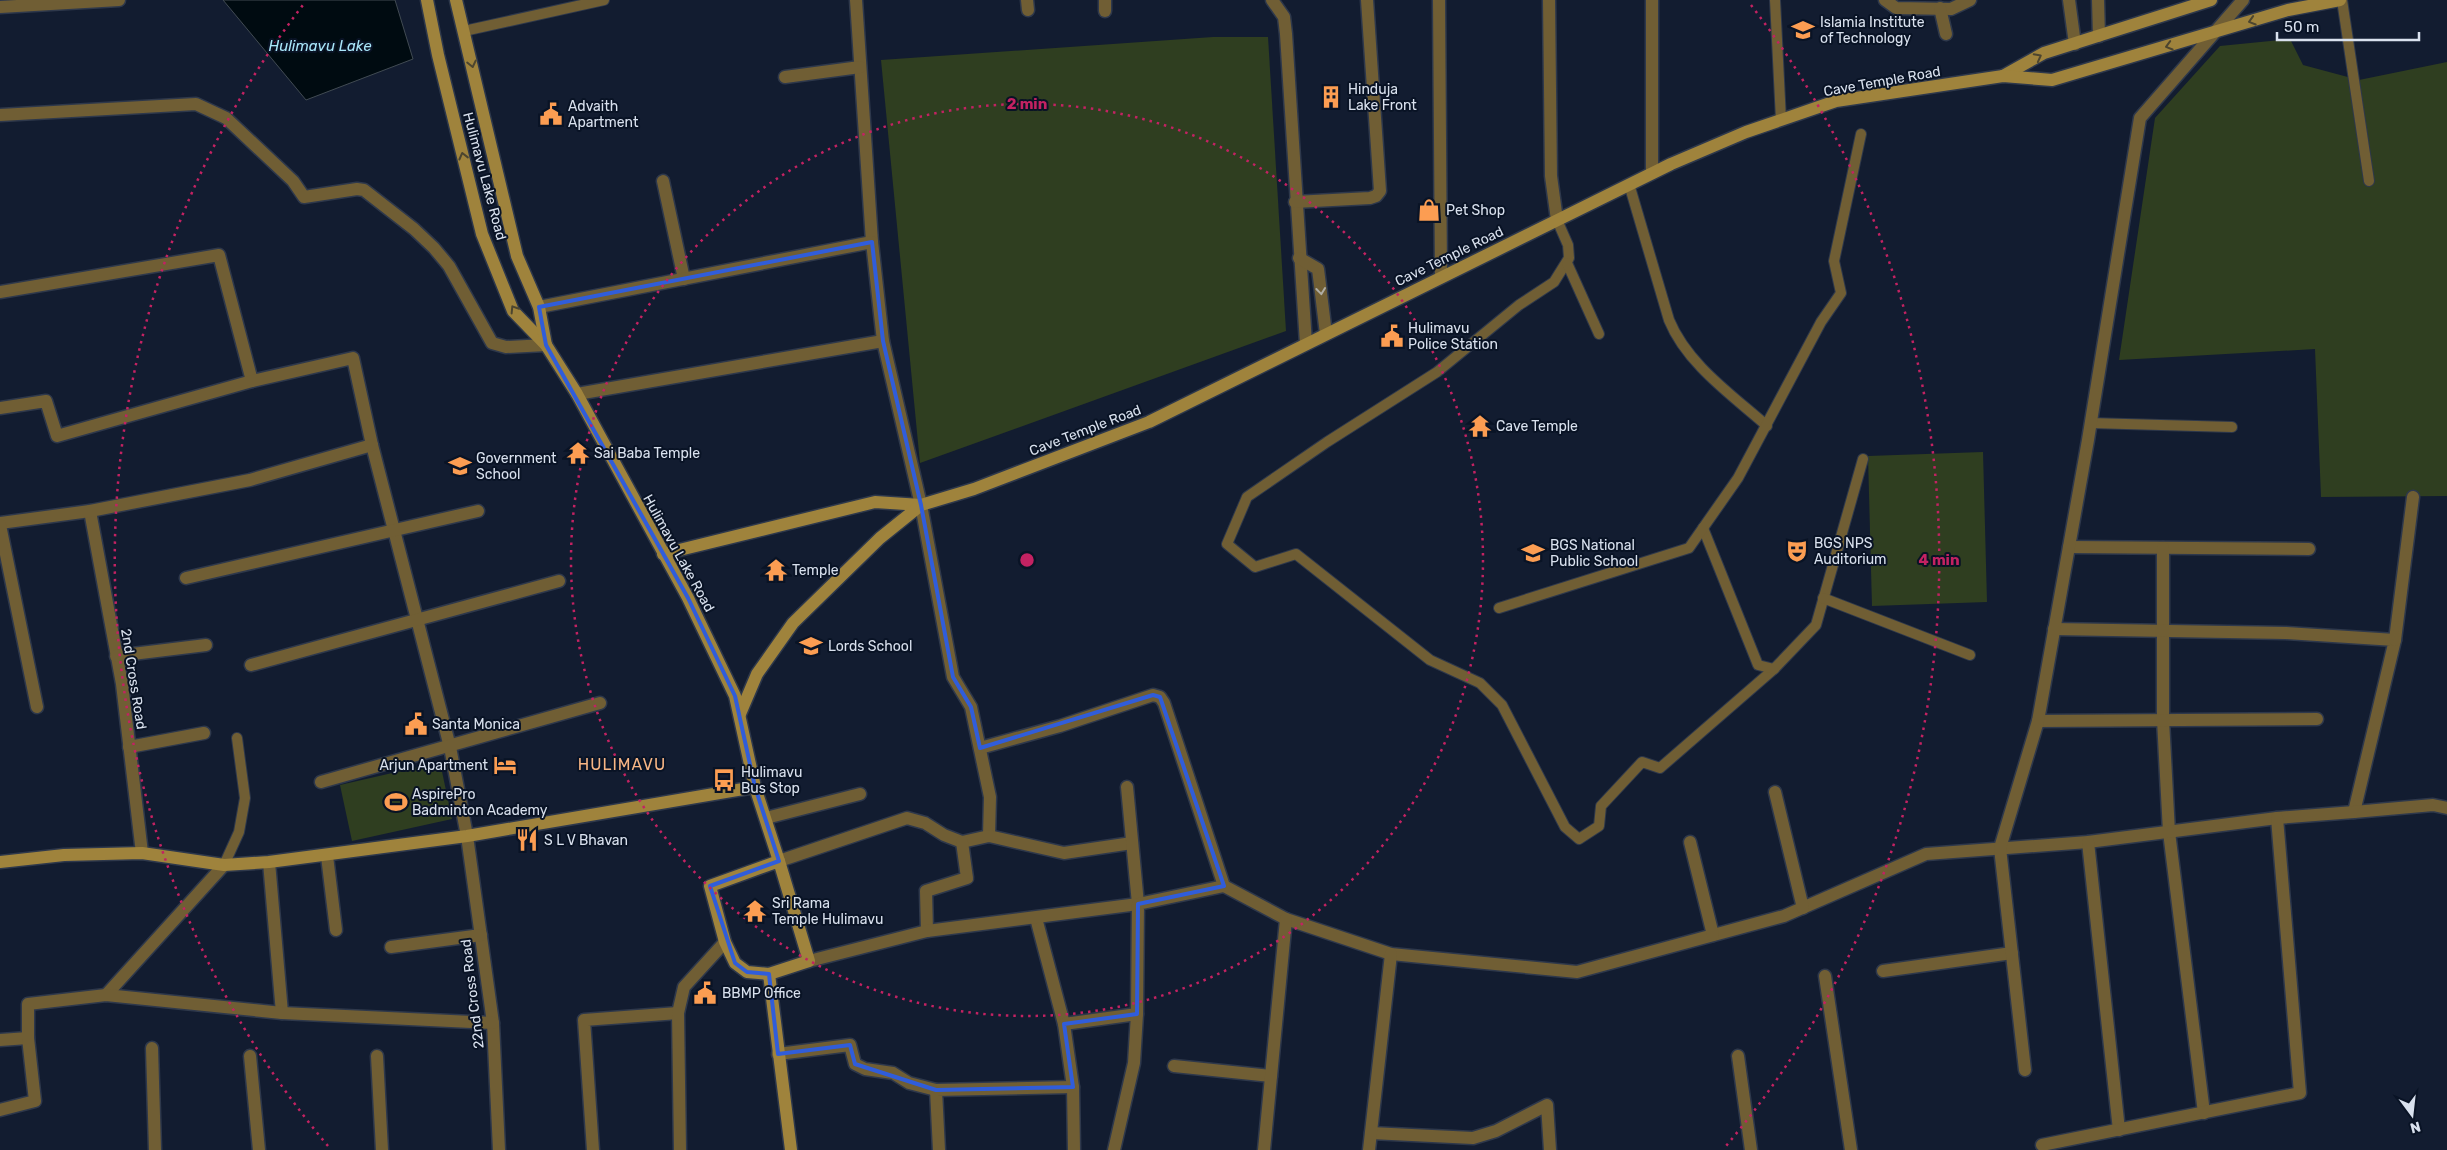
<svg xmlns="http://www.w3.org/2000/svg" width="2447" height="1150" font-family="Rubik,sans-serif">
	<rect width="100%" height="100%" fill="#121c30"/>
	<g fill="#2f3e20">
		<path d="M1213,37H1268L1286,331L920,463L881,60Z"/>
		<path d="M2290,39L2303,65L2359,80L2447,62V496L2321,497L2315,349L2119,360L2155,118L2220,46Z"/>
		<path d="M1983,452L1987,602L1872,606L1868,456Z"/>
		<path d="M440,762L452,819L352,841L340,785Z"/>
	</g>
	<path fill="#000b11" stroke="#414b53" d="M223,0H395L413,59L306,100Z"/>
	<g fill="none" stroke-linecap="round" stroke-linejoin="round">
		<defs>
			<g id="lane">
				<path d="M1775,0L1781,120"/>
				<path d="M2342,0L2369,181"/>
				<path d="M464,31L604,0"/>
				<path d="M1629,184L1669,320C1687,364 1732,395 1767,426"/>
				<path d="M1557,220L1568,245L1569,258L1554,282L1519,305L1437,372L1327,442L1247,497L1227,544L1255,567L1296,554L1430,660L1480,683L1502,705L1565,827L1579,839L1599,826L1601,806L1642,762L1660,768L1774,669"/>
				<path d="M1567,263L1599,334"/>
				<path d="M2090,423L2232,427"/>
				<path d="M1703,528L1758,665L1774,669L1816,625L1863,459"/>
				<path d="M1823,598L1970,655"/>
				<path d="M1499,608L1689,548L1738,478L1821,322L1841,293L1834,261L1861,134"/>
				<path d="M224,865L239,832L245,798L237,738"/>
			</g>
			<g id="street">
				<path d="M856,0L872,242L883,341L921,505L953,677L971,707L990,797L989,836"/>
				<path d="M1027,0L1028,10"/>
				<path d="M1272,0L1284,17L1286,34L1306,344"/>
				<path d="M1439,0L1441,277"/>
				<path d="M1549,0L1551,176L1557,220"/>
				<path d="M1885,0L1896,8L1951,9L1970,0"/>
				<path d="M2069,0L2075,44"/>
				<path d="M2098,0L2099,36"/>
				<path d="M0,7L119,0"/>
				<path d="M1940,8L1946,34"/>
				<path d="M1105,11V0"/>
				<path d="M785,77L860,67"/>
				<path d="M0,115L196,104L226,118L293,181L304,197L357,189L364,190L414,229L434,248L449,266L492,343L506,347L546,345"/>
				<path d="M1652,173V0"/>
				<path d="M663,181L684,279"/>
				<path d="M1295,202L1370,198L1376,196L1380,191L1367,0"/>
				<path d="M1299,258L1318,269L1326,334"/>
				<path d="M0,292L219,255L252,381"/>
				<path d="M539,307L872,242"/>
				<path d="M577,394L883,341"/>
				<path d="M0,408L46,401L57,436L252,381L353,358L372,445L450,747L467,836L493,1023L499,1150"/>
				<path d="M90,511L122,684L142,853"/>
				<path d="M0,523L90,511L250,480L372,445"/>
				<path d="M0,525L37,707"/>
				<path d="M2069,547L2309,549"/>
				<path d="M2163,548V720L2169,832L2204,1113"/>
				<path d="M186,578L478,511"/>
				<path d="M2054,629L2286,633L2395,640L2354,812"/>
				<path d="M2395,640L2413,497"/>
				<path d="M116,656L206,645"/>
				<path d="M251,665L559,581"/>
				<path d="M2038,721L2317,719"/>
				<path d="M129,747L204,733"/>
				<path d="M980,748L1060,726L1153,695L1160,697L1164,703L1224,886L1286,919L1391,954L1577,972L1784,916L1926,854L2088,842L2277,818L2354,812L2433,805L2447,808"/>
				<path d="M321,782L600,703"/>
				<path d="M1775,792L1803,908"/>
				<path d="M766,818L860,794"/>
				<path d="M1690,842L1713,935"/>
				<path d="M2088,842L2119,1130"/>
				<path d="M327,856L336,930"/>
				<path d="M779,861L907,818L925,823L944,835L962,842L989,836L1064,853L1132,843"/>
				<path d="M269,862L282,1013"/>
				<path d="M1036,918L1064,1024"/>
				<path d="M927,931L926,891L967,878L962,842"/>
				<path d="M391,947L481,935"/>
				<path d="M809,961L927,931L1138,904L1127,787"/>
				<path d="M1883,971L2012,953"/>
				<path d="M1825,976L1851,1150"/>
				<path d="M106,995L224,865"/>
				<path d="M0,1040L28,1038"/>
				<path d="M152,1048L155,1150"/>
				<path d="M778,1054L850,1045L855,1064L865,1069L893,1073L909,1083L936,1090"/>
				<path d="M250,1056L259,1150"/>
				<path d="M377,1056L382,1150"/>
				<path d="M1738,1056L1751,1150"/>
				<path d="M1174,1066L1271,1076"/>
				<path d="M2025,1070L2000,848L2038,721L2088,440L2140,118L2243,0"/>
				<path d="M0,1110L35,1101L28,1038V1004L106,995L282,1013L493,1023"/>
				<path d="M1371,1133L1473,1138L1496,1131L1547,1105L1550,1150"/>
				<path d="M2042,1145L2300,1093L2277,818"/>
				<path d="M593,1150L584,1020L678,1013"/>
				<path d="M680,1150L678,1013L684,987L725,942"/>
				<path d="M939,1150L936,1090L1073,1087"/>
				<path d="M1074,1150L1073,1087L1064,1024L1137,1014"/>
				<path d="M1114,1150L1134,1063L1137,1014L1138,904L1224,886"/>
				<path d="M1264,1150L1286,919"/>
				<path d="M1369,1150L1391,954"/>
			</g>
			<g id="secondary">
				<path d="M427,0L438,55L482,234L513,311L546,345L577,394L688,598L735,696L755,787L779,861"/>
				<path d="M456,0L517,256L539,307L546,345"/>
				<path d="M2003,76L2044,53L2211,0"/>
				<path d="M663,554L875,502L921,505"/>
				<path d="M740,714L757,674L793,623L880,538L921,505L974,489L1149,422L1671,164L1746,132L1836,101L2003,76L2052,80L2288,10L2340,0"/>
				<path d="M779,861L809,961L769,974L747,972L735,963L725,942L710,886Z"/>
				<path d="M0,862L64,855L142,853L224,865L269,862L467,836L755,787"/>
				<path d="M769,974L791,1150"/>
			</g>
		</defs>
		<use href="#lane" stroke="#2e384b" stroke-width="12"/>
		<use href="#street" stroke="#2e384b" stroke-width="15"/>
		<use href="#secondary" stroke="#2e384b" stroke-width="15"/>
		<use href="#lane" stroke="#705e34" stroke-width="10"/>
		<use href="#street" stroke="#705e34" stroke-width="12"/>
		<use href="#secondary" stroke="#9f833c" stroke-width="12"/>
	</g>
	<defs><path id="oneway-chevron" d="M-2-3.5L2.5 0L-2 3.5" fill="none" stroke-width="1.6" stroke-linecap="round" stroke-linejoin="round" transform="scale(1.25)"/></defs>
	<g stroke="#4c452f">
		<use href="#oneway-chevron" transform="translate(2252 21) rotate(163)"/>
		<use href="#oneway-chevron" transform="translate(2169 46) rotate(164)"/>
		<use href="#oneway-chevron" transform="translate(2038 57) rotate(-28)"/>
		<use href="#oneway-chevron" transform="translate(472 64) rotate(77)"/>
		<use href="#oneway-chevron" transform="translate(463 156) rotate(-104)"/>
		<use href="#oneway-chevron" transform="translate(514 309) rotate(-122)"/>
	</g>
	<use stroke="#afada4" href="#oneway-chevron" transform="translate(1321 291) rotate(83)"/>
	<path fill="none" stroke="#305dda" stroke-width="4" stroke-linejoin="round" d="M872,242L883,341L921,505L953,677L971,707L980,748L1153,695L1160,697L1224,886L1138,904L1137,1014L1064,1024L1073,1087L936,1090L855,1064L850,1045L778,1054L769,974L747,972L735,963L710,886L779,861L755,787L735,696L688,598L546,345L539,307Z"/>
	<g fill="none" stroke="#c32262" stroke-width="2.5" stroke-dasharray="2.5 5">
		<circle cx="1027" cy="560" r="456"/>
		<path d="M328 1146A912 912 0 0 1 303 5M1751 5A912 912 0 0 1 1726 1146"/>
	</g>
	<defs>
		<symbol id="university-bare" viewBox="-9 -9 18 18"><path d="M0-5L7-2L0 1L-7-2ZM-4 1L0 2.5L4 1V4Q0 6-4 4Z" fill="#fc9d52" stroke="#091325" stroke-width="2.5" paint-order="stroke"/></symbol>
		<symbol id="building-bare" viewBox="-9 -9 18 18"><path d="M-4-6H4V6H1V3H-1V6H-4ZM-2.5-4.3h1.7v1.8h-1.7ZM.8-4.3h1.7v1.8H.8ZM-2.5-1h1.7V.8h-1.7ZM.8-1h1.7V.8H.8Z" fill="#fc9d52" stroke="#091325" stroke-width="2.5" paint-order="stroke"/></symbol>
		<symbol id="civic-bare" viewBox="-9 -9 18 18"><path d="M-.6-6.5H3V-4.5H.6V-3L4-1V1h2V6H-6V1h2V-1L-.6-3ZM-1.2 2.5V6h2.4V2.5Z" fill="#fc9d52" stroke="#091325" stroke-width="2.5" paint-order="stroke"/></symbol>
		<symbol id="shop-bare" viewBox="-9 -9 18 18"><path d="M-5-2.5h2.3a2.7 3.5 0 0 1 5.4 0H5L5.5 6h-11ZM-1.5-2.5h3a1.5 2.3 0 0 0-3 0Z" fill="#fc9d52" stroke="#091325" stroke-width="2.5" paint-order="stroke"/></symbol>
		<symbol id="temple-bare" viewBox="-9 -9 18 18"><path d="M0-6L5-2H3V0L6.5 2.5H4V6H1.5V3h-3V6H-4V2.5H-6.5L-3 0V-2H-5Z" fill="#fc9d52" stroke="#091325" stroke-width="2.5" paint-order="stroke"/></symbol>
		<symbol id="school-bare" viewBox="-9 -9 18 18"><path d="M0-5L7-2L0 1L-7-2ZM-4 1L0 2.5L4 1V4Q0 6-4 4Z" fill="#fc9d52" stroke="#091325" stroke-width="2.5" paint-order="stroke"/></symbol>
		<symbol id="theatre-bare" viewBox="-9 -9 18 18"><path d="M-5-5.5Q0-4 5-5.5V0Q5 5 0 6Q-5 5-5 0ZM-3.3-2.5H-1v1.5H-3.3ZM1-2.5H3.3v1.5H1ZM-2.8 1Q0 5.5 2.8 1Z" fill="#fc9d52" stroke="#091325" stroke-width="2.5" paint-order="stroke"/></symbol>
		<symbol id="hotel-bare" viewBox="-9 -9 18 18"><path d="M-6-4.5h1.5V1H6V5H4.5V3h-9V5H-6ZM-4 0a1.8 1.8 0 1 1 3.6 0ZM.5 0V-2.5h3Q6-2.5 6 0Z" fill="#fc9d52" stroke="#091325" stroke-width="2.5" paint-order="stroke"/></symbol>
		<symbol id="bus-bare" viewBox="-9 -9 18 18"><path d="M-5-6H5V4H4V6H2V4H-2V6H-4V4H-5ZM-3.5-4V0h7V-4ZM-3.5 1.2v1.5H-2V1.2ZM2 1.2v1.5H3.5V1.2Z" fill="#fc9d52" stroke="#091325" stroke-width="2.5" paint-order="stroke"/></symbol>
		<symbol id="stadium-bare" viewBox="-9 -9 18 18"><path d="M0-5a6.5 5 0 1 0 0 10a6.5 5 0 1 0 0-10ZM-3.5-1.8h7v3.6h-7Z" fill="#fc9d52" stroke="#091325" stroke-width="2.5" paint-order="stroke"/></symbol>
		<symbol id="restaurant-bare" viewBox="-9 -9 18 18"><path d="M-5-6h1v4h1v-4h1v4h1v-4h1v5L-1.5 .5V6h-2V.5L-5-1ZM5-6V6H3V1.5H1.5Q1.5-4 5-6Z" fill="#fc9d52" stroke="#091325" stroke-width="2.5" paint-order="stroke"/></symbol>
	</defs>
	<g fill-rule="evenodd">
		<use href="#university-bare" x="1787" y="14" width="32" height="32"/>
		<use href="#building-bare" x="1315" y="81" width="32" height="32"/>
		<use href="#civic-bare" x="535" y="98" width="32" height="32"/>
		<use href="#shop-bare" x="1413" y="194" width="32" height="32"/>
		<use href="#civic-bare" x="1376" y="320" width="32" height="32"/>
		<use href="#temple-bare" x="1464" y="410" width="32" height="32"/>
		<use href="#temple-bare" x="562" y="437" width="32" height="32"/>
		<use href="#school-bare" x="444" y="450" width="32" height="32"/>
		<use href="#theatre-bare" x="1781" y="535" width="32" height="32"/>
		<use href="#school-bare" x="1517" y="537" width="32" height="32"/>
		<use href="#temple-bare" x="760" y="554" width="32" height="32"/>
		<use href="#school-bare" x="795" y="630" width="32" height="32"/>
		<use href="#civic-bare" x="400" y="708" width="32" height="32"/>
		<use href="#hotel-bare" x="489" y="749" width="32" height="32"/>
		<use href="#bus-bare" x="708" y="764" width="32" height="32"/>
		<use href="#stadium-bare" x="380" y="786" width="32" height="32"/>
		<use href="#restaurant-bare" x="511" y="824" width="32" height="32"/>
		<use href="#temple-bare" x="739" y="895" width="32" height="32"/>
		<use href="#civic-bare" x="689" y="977" width="32" height="32"/>
	</g>
	<g text-anchor="middle" stroke-width="4" stroke-linejoin="round" paint-order="stroke">
		<g font-size="14" fill="#d9e1ee" stroke="#091325" text-anchor="start">
			<text x="1820" y="27">Islamia Institute<tspan x="1820" dy="16">of Technology</tspan></text>
			<text x="1348" y="94">Hinduja<tspan x="1348" dy="16">Lake Front</tspan></text>
			<text x="568" y="111">Advaith<tspan x="568" dy="16">Apartment</tspan></text>
			<text x="1446" y="215">Pet Shop</text>
			<text x="1408" y="333">Hulimavu<tspan x="1408" dy="16">Police Station</tspan></text>
			<text x="1496" y="431">Cave Temple</text>
			<text x="594" y="458">Sai Baba Temple</text>
			<text x="476" y="463">Government<tspan x="476" dy="16">School</tspan></text>
			<text x="1814" y="548">BGS NPS<tspan x="1814" dy="16">Auditorium</tspan></text>
			<text x="1550" y="550">BGS National<tspan x="1550" dy="16">Public School</tspan></text>
			<text x="792" y="575">Temple</text>
			<text x="828" y="651">Lords School</text>
			<text x="432" y="729">Santa Monica</text>
			<text x="488" y="770" text-anchor="end">Arjun Apartment</text>
			<text x="741" y="777">Hulimavu<tspan x="741" dy="16">Bus Stop</tspan></text>
			<text x="412" y="799">AspirePro<tspan x="412" dy="16">Badminton Academy</tspan></text>
			<text x="544" y="845">S L V Bhavan</text>
			<text x="772" y="908">Sri Rama<tspan x="772" dy="16">Temple Hulimavu</tspan></text>
			<text x="722" y="998">BBMP Office</text>
		</g>
		<g font-size="14" fill="#d9e1ee" stroke="#091325">
			<text transform="translate(1882 81) rotate(-10)" y="5">Cave Temple Road</text>
			<text transform="translate(485 176) rotate(75)" y="5">Hulimavu Lake Road</text>
			<text transform="translate(1449 256) rotate(-26)" y="5">Cave Temple Road</text>
			<text transform="translate(1085 430) rotate(-21)" y="5">Cave Temple Road</text>
			<text transform="translate(679 553) rotate(61)" y="5">Hulimavu Lake Road</text>
			<text transform="translate(134 679) rotate(81)" y="5">2nd Cross Road</text>
			<text transform="translate(472 994) rotate(-97)" y="5">22nd Cross Road</text>
		</g>
		<g font-size="15" font-style="italic" fill="#a9e6f9" stroke="#091325">
			<text x="320" y="51">Hulimavu Lake</text>
		</g>
		<g font-size="16" letter-spacing="1" fill="#f8b685" stroke="#091325">
			<text x="622" y="770">HULIMAVU</text>
		</g>
	</g>
	<circle cx="1027" cy="560" r="8" fill="#c32262" stroke="#091325" stroke-width="2.5"/>
	<g font-size="15" text-anchor="middle" font-weight="bold" fill="#c32262" stroke="#091325" stroke-width="4" stroke-linejoin="round" paint-order="stroke">
		<text x="1027" y="109">2 min</text>
		<text x="1939" y="565">4 min</text>
	</g>
	<g transform="translate(2412 1115) rotate(165)" stroke="#091325" stroke-width="4" paint-order="stroke">
	<path d="M0-4L9 19L0 12L-9 19Z" fill="#d9e1ee"/>
	<text y="-8" font-size="14" font-weight="bold" text-anchor="middle" fill="#d9e1ee">N</text>
	</g>
	<path d="M2277 32v8h142v-8" fill="none" stroke="#d9e1ee" stroke-width="2.5"/>
	<text x="2284" y="32" font-size="15" fill="#d9e1ee" stroke="#091325" stroke-width="4" paint-order="stroke">50 m</text>
</svg>
